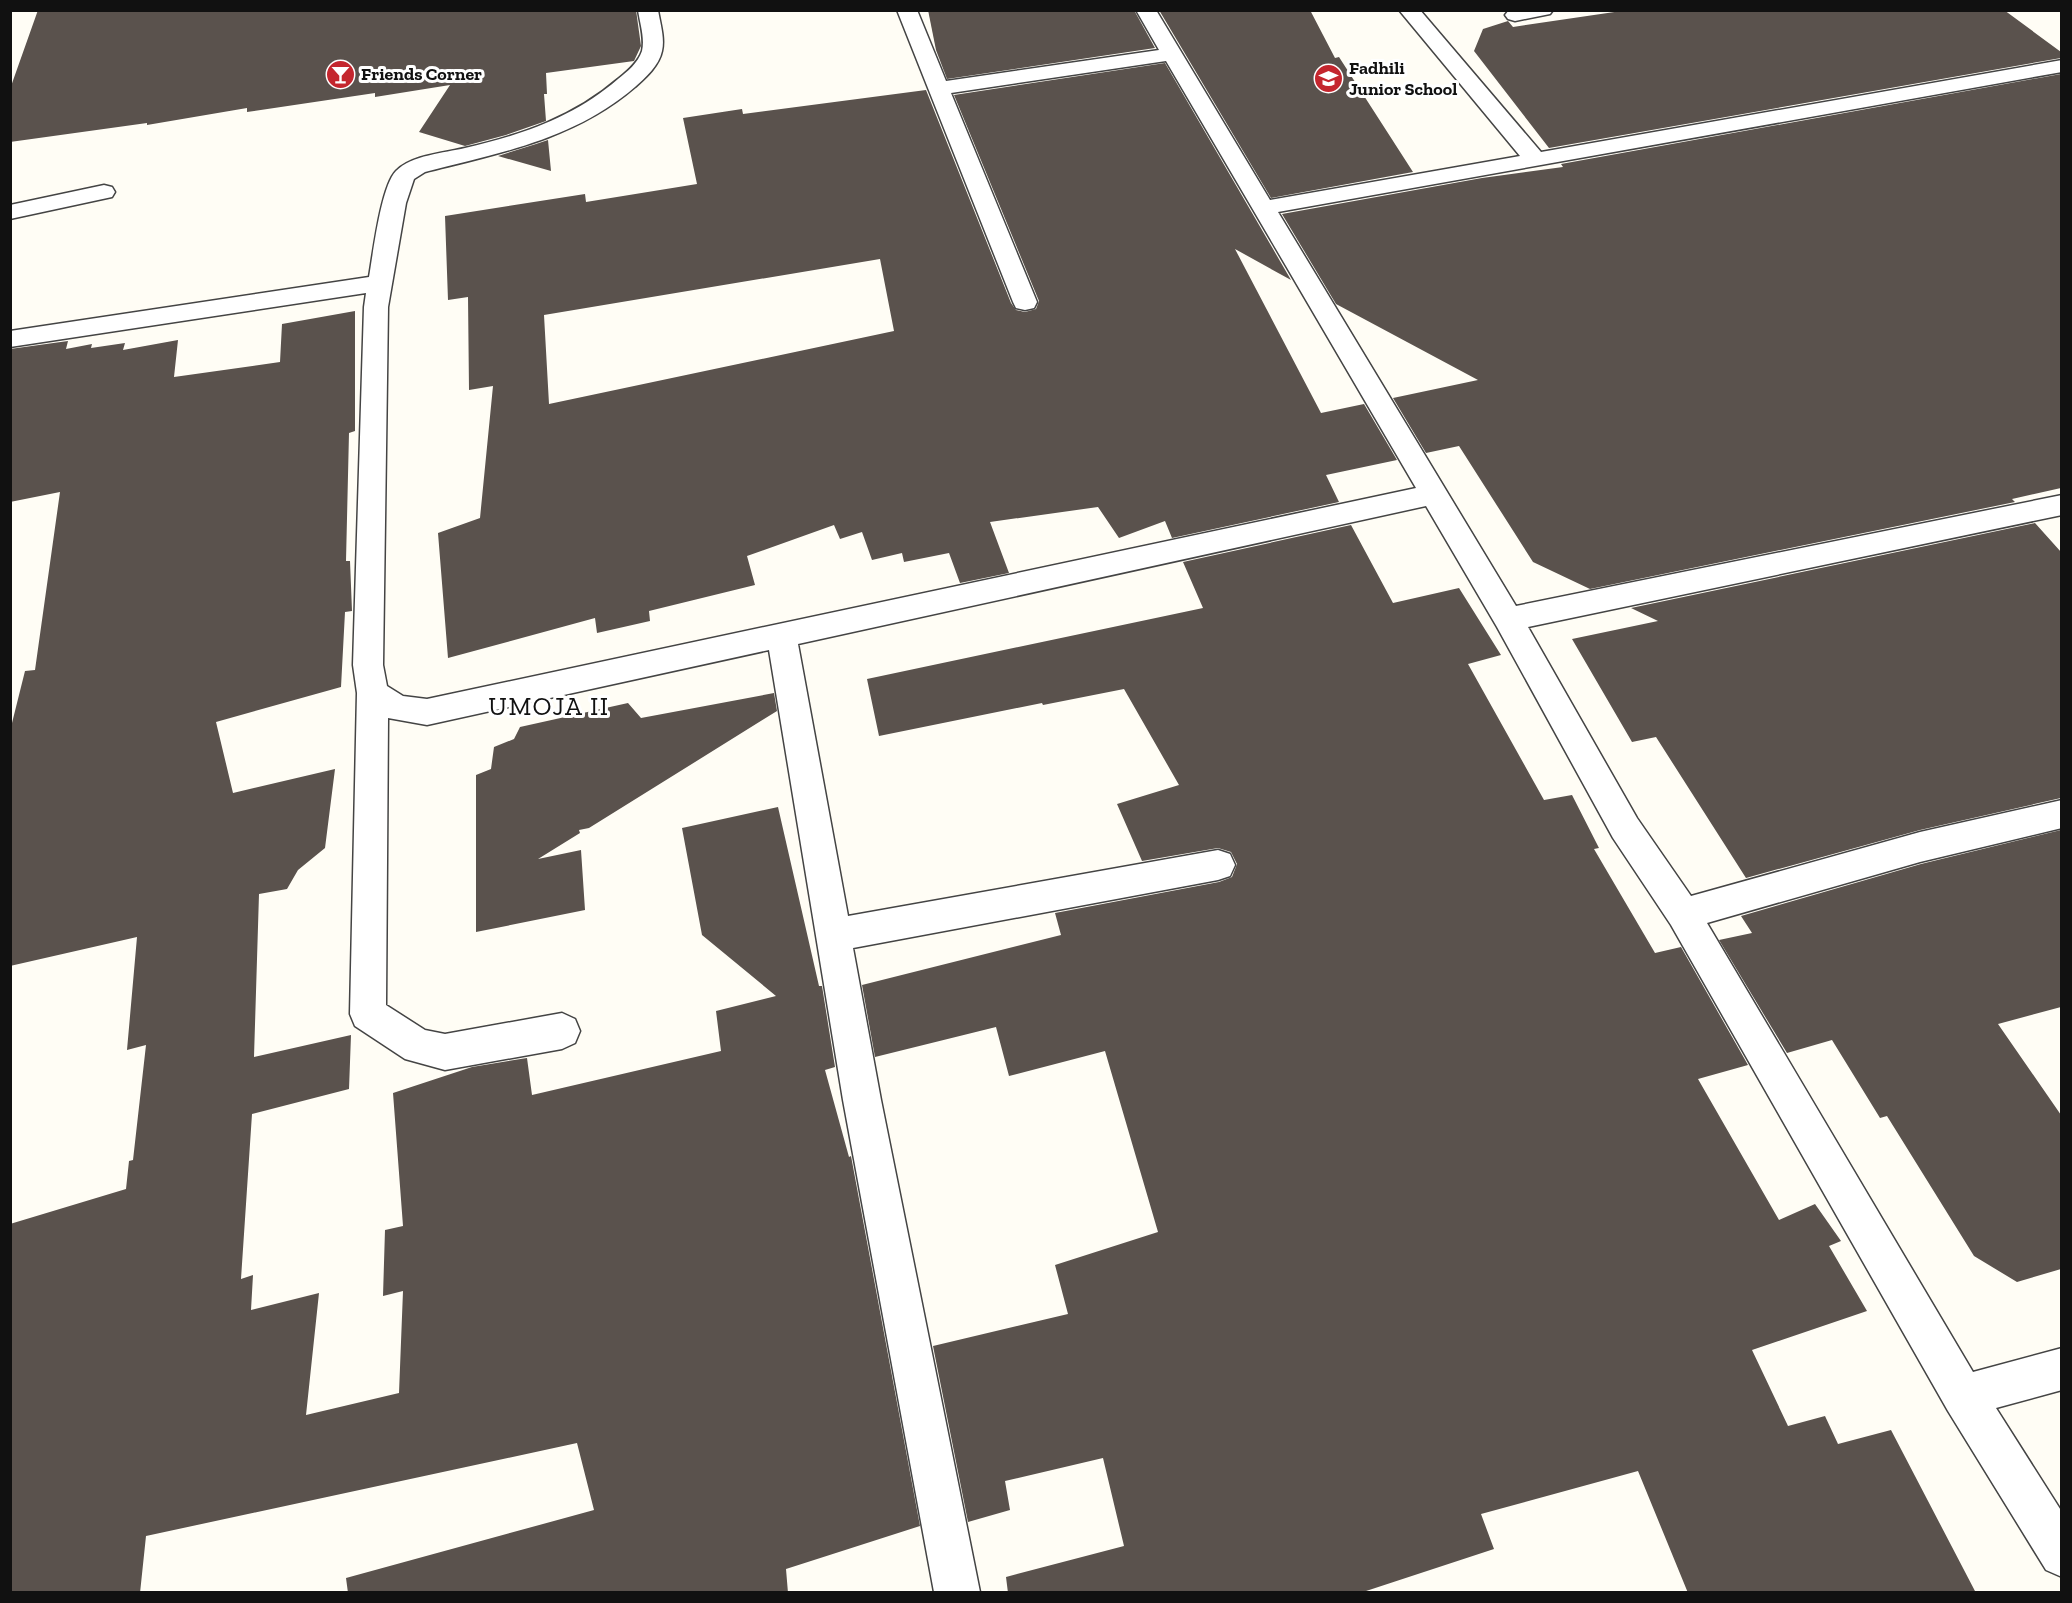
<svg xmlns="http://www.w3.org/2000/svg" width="2072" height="1603" font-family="'Zilla Slab',serif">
	<rect width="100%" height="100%" fill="#fffdf5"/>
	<g fill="#5a524d" fill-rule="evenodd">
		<path d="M38,10H636L641,46L634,61L546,73L547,94H544L546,121L506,135L465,146L419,132L450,85L375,97V93L247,112V108L147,125V123L10,142V89Z"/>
		<path d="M928,10H1134L1155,48L947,79L936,50Z"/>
		<path d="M1159,10H1310L1335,58L1339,57L1413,172L1271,198Z"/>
		<path d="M1628,10H2004L2061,52V58L1549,148L1474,51L1483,29L1508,21L1513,27Z"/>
		<path d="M1165,63L1291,280L1235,249L1321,413L1364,404L1397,460L1326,475L1339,502L1172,538L1165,521L1119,538L1098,507L990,522L1009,573L960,583L949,553L904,562L902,553L872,560L862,532L840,539L834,525L747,556L755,585L649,611L650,621L597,633L595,618L448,658L438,533L480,518L493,386L469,390L468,297L448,300L445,216L585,194L586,202L697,184L683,118L742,109L743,114L926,90L1011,303L1016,310L1025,312L1036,309L1039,301L954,95ZM880,259L894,331L549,404L544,315Z"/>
		<path d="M2061,74V488L2012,499L2015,502L1590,589L1533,562L1459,446L1426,453L1393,398L1478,380L1336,304L1282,214L1482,178L1563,167L1561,164Z"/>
		<path d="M548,140L551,171L498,156L536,144Z"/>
		<path d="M355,311V431L349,433L346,561H350L352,611L345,612L341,687L216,722L233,793L335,769L325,848L298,870L287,889L259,894L254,1057L351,1035L349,1089L252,1114L241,1279L253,1275L251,1310L319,1293L306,1415L399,1393L403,1291L383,1296L385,1230L403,1226L393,1093L472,1067L527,1058L532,1095L721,1051L716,1011L776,996L702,935L682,828L778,807L819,986H822L835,1067L825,1070L849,1157L851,1156L920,1526L786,1569L788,1593H348L346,1578L594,1510L577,1443L146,1536L140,1593H10V1224L126,1189L129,1161L133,1160L146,1045L127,1050L137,937L10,966V731L25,671L35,670L60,492L10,502V349L68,341L66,349L92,344L91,348L125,343L123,350L178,340L174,377L280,362L282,324Z"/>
		<path d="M2035,523L2061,552V798L1920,830L1746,878L1656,737L1632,742L1572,639L1658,621L1631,608Z"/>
		<path d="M1351,525L1393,603L1459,588L1501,655L1468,664L1544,800L1572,795L1599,848L1594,849L1655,953L1681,947L1748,1065L1698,1079L1779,1220L1815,1204L1841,1241L1829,1246L1867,1311L1752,1350L1788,1426L1825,1416L1838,1444L1891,1430L1976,1593H1688L1638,1471L1481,1514L1494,1549L1360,1593H1008L1006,1577L1124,1546L1103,1458L1005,1481L1010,1510L968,1522L933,1346L1068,1314L1055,1265L1158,1232L1105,1051L1009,1076L996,1027L875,1057L862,985L1061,935L1055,913L1219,882L1232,877L1237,864L1231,852L1218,848L1142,861L1117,804L1179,785L1124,689L1043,705L1042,703L879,736L867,679L1203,608L1183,562Z"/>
		<path d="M774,693L777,711L589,828L579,830L580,833L538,859L581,850L585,910L476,932V775L491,769L494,747L514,739L520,727L628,703L641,718Z"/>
		<path d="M2061,830V1007L1998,1024L2061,1115V1269L2017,1282L1974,1256L1887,1116L1880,1118L1832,1040L1787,1053L1719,940L1752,933L1741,916L1921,864Z"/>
	</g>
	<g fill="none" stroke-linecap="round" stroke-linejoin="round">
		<defs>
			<g id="minor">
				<path d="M638,10H658C660,23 665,38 662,51C659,66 645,78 635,87C575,139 500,153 425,172L414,179L406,203L388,307L383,665L387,686L403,696L427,699L1416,488L1166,61L951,93L1037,302L1034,308L1025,310L1016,308L1013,302L897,10H917L946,81L1159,50L1136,10H1156L1270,200L1520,156L1399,10H1420L1541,152L2062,60V72L1278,212L1516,606L2062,495V515L1528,627L1637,818L1691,896L1920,832L2062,800V828L1920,862L1707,923L1973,1372L2062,1348V1390L1996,1408L2062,1512V1577L2046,1570L1948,1411L1671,925L1613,838L1497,627L1426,506L798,644L848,916L1218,850L1230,854L1235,865L1230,876L1218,880L853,948L881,1100L980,1592H934L843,1100L769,650L427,725L388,718L386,1005L425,1030L445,1034L562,1013L575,1019L580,1031L575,1043L562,1049L445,1070L405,1059L355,1026L350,1014L357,693L353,665L364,307L366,293L10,347V331L369,277C373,254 381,186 396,171C412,155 444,153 465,148C522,135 574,117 618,79C627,72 638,63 642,51C645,38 640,24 638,10Z"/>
				<path d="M1553,10L1550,14L1515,21L1508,19L1505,15L1509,10Z"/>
				<path d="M104,185L112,187L115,192L112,197L10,219V205Z"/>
			</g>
		</defs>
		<use href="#minor" stroke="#444" stroke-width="3"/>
		<use href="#minor" fill="#fff" fill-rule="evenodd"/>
	</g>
	<defs>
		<symbol id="bar-disc" viewBox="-11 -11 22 22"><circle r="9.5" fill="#c4262e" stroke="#fff"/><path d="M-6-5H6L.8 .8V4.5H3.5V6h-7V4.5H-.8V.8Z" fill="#fff"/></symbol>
		<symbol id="school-disc" viewBox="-11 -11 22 22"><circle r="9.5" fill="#c4262e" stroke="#fff"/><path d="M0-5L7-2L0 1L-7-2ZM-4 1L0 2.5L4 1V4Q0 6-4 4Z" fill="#fff"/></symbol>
	</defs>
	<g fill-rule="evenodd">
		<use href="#bar-disc" x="324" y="58" width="33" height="33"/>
		<use href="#school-disc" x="1312" y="62" width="33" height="33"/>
	</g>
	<g text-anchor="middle" stroke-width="6" stroke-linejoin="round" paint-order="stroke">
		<g font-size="18" font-weight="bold" fill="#111" stroke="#fff" text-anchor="start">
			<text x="1349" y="74">Fadhili<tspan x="1349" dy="21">Junior School</tspan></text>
			<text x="361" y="80">Friends Corner</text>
		</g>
		<g font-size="26" letter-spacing="1.5" fill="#111" stroke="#fff">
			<text x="549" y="715">UMOJA II</text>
		</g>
	</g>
	<rect width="2072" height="1603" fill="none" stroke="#111111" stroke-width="24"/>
</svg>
